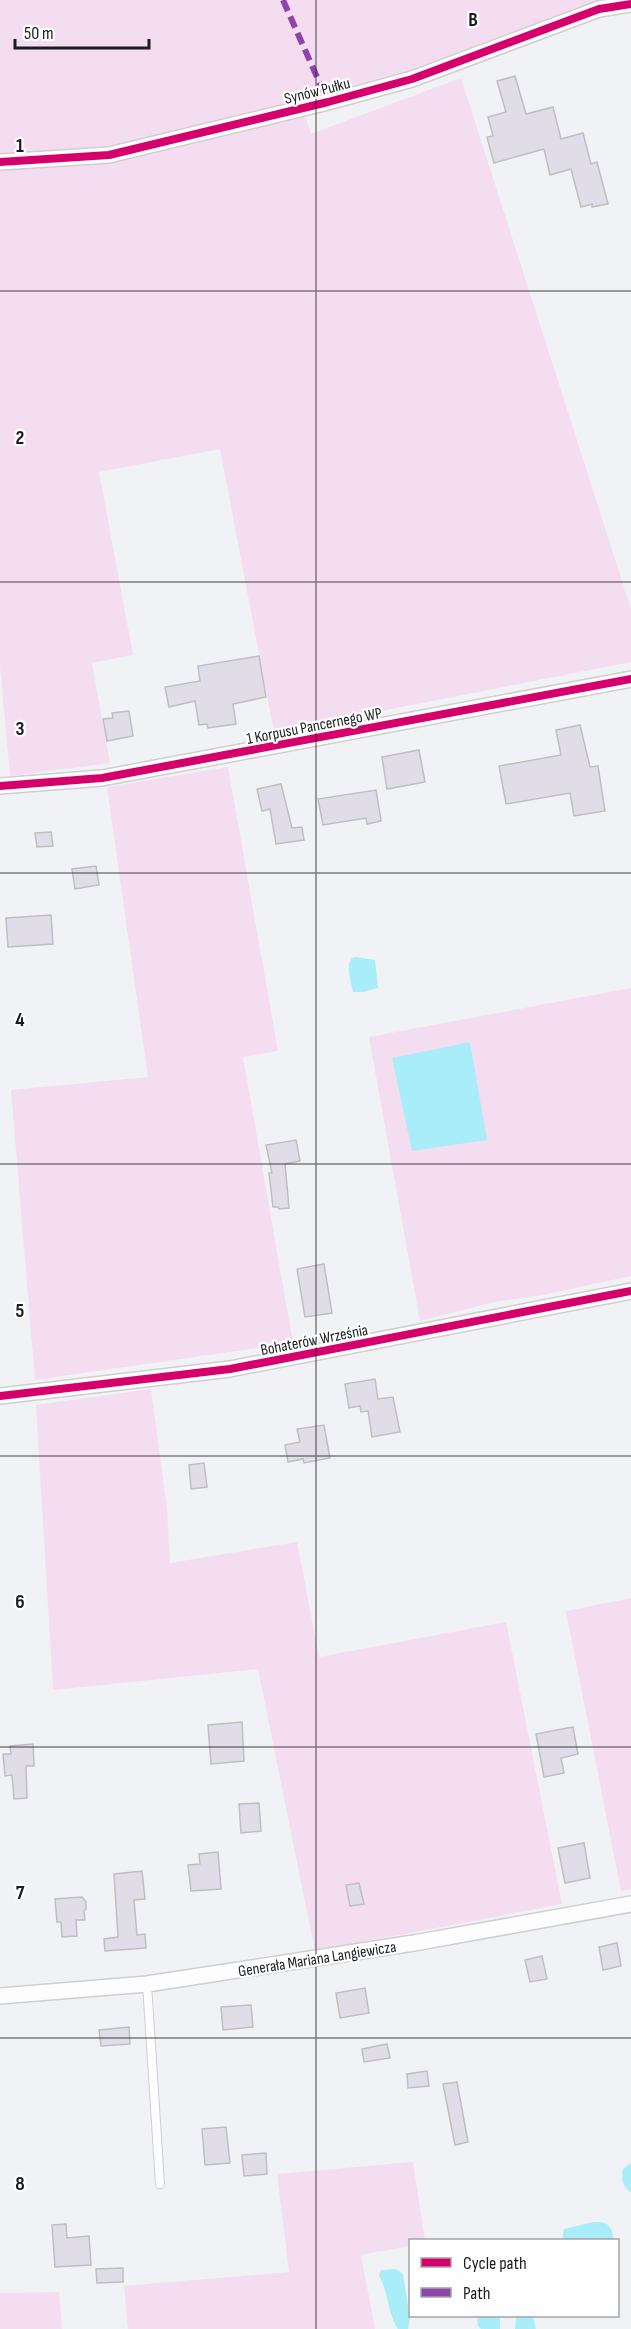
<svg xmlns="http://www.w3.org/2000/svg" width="631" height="2329" font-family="'Sofia Sans Condensed',sans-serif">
	<rect width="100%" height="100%" fill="#f1f2f5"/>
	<g fill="#f5ddf1">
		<path d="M0,0H599L404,72L299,98L311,134L461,78L631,609V662L274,732L220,449L99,472L133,655L92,663L110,763L10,776L0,667Z"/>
		<path d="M228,767L278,1051L243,1057L293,1343L35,1380L11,1090L148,1077L107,787Z"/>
		<path d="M631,988V1276L543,1295L494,1302L420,1321L369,1037Z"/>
		<path d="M151,1389L167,1508L170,1563L297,1542L319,1657L506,1622L562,1904L315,1951L258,1669L53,1690L36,1405Z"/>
		<path d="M631,1598V1889L621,1891L566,1611Z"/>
		<path d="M413,2162L425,2240H410V2246L361,2255L375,2329H128L124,2286L289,2272L277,2174Z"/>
		<path d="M59,2292L62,2329H0V2293Z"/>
	</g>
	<g fill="#a9edf9">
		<path d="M356,957L375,960L378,988L363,992H353L349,973V964L352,958Z"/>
		<path d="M470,1042L487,1140L412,1151L392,1058Z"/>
		<path d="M631,2163V2192H630C622,2185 621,2179 623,2169Z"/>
		<path d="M593,2222C608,2221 612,2226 614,2240H562L564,2229Z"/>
		<path d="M396,2269L403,2274L410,2319L408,2329H398C387,2313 389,2292 379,2276L381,2270Z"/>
		<path d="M477,2316H500V2329H481L478,2326Z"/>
		<path d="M518,2316H533L536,2329H515L516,2318Z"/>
	</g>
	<g fill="#e0dde8" stroke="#bfbfc1" stroke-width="1.5">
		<path d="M515,76L526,114L553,107L561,139L583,133L591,164L597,162L608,204L592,207V204L581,207L571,169L550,175L544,149L494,163L487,137L493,136L488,117L506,112L497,81Z"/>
		<path d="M259,656L266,697L233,704L236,724L208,728L207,724L199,725L195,701L169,707L165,687L200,681L198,666Z"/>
		<path d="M129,711L133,736L107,741L103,719L113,718L112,713Z"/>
		<path d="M580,725L590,767L598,766L605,811L574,816L570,793L506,804L499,766L561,755L556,730Z"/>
		<path d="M419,750L425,782L387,789L382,757Z"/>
		<path d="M281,784L292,828L302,827L304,840L276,844L270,809L262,811L257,789Z"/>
		<path d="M376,790L381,821L367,824L366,818L323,825L318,799Z"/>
		<path d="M51,832L53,846L37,847L35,833Z"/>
		<path d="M96,866L99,885L75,889L72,869Z"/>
		<path d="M51,915L53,944L8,947L6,918Z"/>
		<path d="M296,1140L300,1161L285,1164L289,1208L279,1209L278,1207H273L269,1173H272L266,1145Z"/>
		<path d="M324,1264L332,1313L305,1317L297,1269Z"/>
		<path d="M375,1379L378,1399L393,1397L400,1432L372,1437L368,1411L361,1412L360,1406L349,1408L345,1384Z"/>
		<path d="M324,1425L330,1458L304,1463L303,1459L288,1462L285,1445L300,1442L297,1429Z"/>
		<path d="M204,1463L207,1487L191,1489L189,1465Z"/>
		<path d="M242,1722L244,1761L211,1764L208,1725Z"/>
		<path d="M573,1727L578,1754L561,1758L564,1773L544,1777L536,1734Z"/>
		<path d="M33,1744L34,1766H26L27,1798L14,1799L12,1775L5,1776L3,1754H11L10,1746Z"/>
		<path d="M259,1803L261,1831L241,1833L239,1804Z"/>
		<path d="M584,1843L590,1878L565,1883L558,1848Z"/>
		<path d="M218,1852L221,1889L191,1891L188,1865L200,1864L199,1854Z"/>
		<path d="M142,1871L145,1899L134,1900L137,1935L145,1934L146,1948L105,1951L104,1939L118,1937L114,1874Z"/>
		<path d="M359,1883L364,1904L350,1906L346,1885Z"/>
		<path d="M82,1897L86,1902V1909L84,1911L85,1920H76L77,1936L62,1937L61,1922H57L55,1899Z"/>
		<path d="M617,1943L621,1966L603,1970L599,1947Z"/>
		<path d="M542,1956L547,1979L530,1982L525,1960Z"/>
		<path d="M365,1988L369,2013L340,2018L336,1993Z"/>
		<path d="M251,2005L253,2027L223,2030L221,2007Z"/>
		<path d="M129,2027L130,2044L101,2046L99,2030Z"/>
		<path d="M387,2044L390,2058L364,2062L362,2049Z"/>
		<path d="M427,2071L429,2086L408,2088L407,2074Z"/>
		<path d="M457,2082L468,2142L455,2145L443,2084Z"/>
		<path d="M226,2127L230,2163L205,2165L202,2129Z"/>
		<path d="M266,2153L267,2174L244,2176L242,2155Z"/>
		<path d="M66,2224L67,2238L89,2236L91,2265L55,2267L52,2225Z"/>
		<path d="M123,2268V2282L97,2283L96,2269Z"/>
	</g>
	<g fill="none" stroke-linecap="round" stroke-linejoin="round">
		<defs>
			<path id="lane" d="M147,1984L160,2184"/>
			<g id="street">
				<path d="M0,162L109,155L328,102L412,79L599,9L631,4"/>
				<path d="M0,786L102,778L631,679"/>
				<path d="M0,1396L230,1369L631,1291"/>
				<path d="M0,1996L147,1984L414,1943L631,1904"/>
			</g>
		</defs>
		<use href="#lane" stroke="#cfcfd1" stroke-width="10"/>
		<use href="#street" stroke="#cfcfd1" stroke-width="18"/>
		<use href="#lane" stroke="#fdfdfe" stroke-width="8"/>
		<use href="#street" stroke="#fdfdfe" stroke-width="15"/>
		<path stroke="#8e44ad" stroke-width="6" stroke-dasharray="12 6" stroke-linecap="butt" d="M283,0L328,102"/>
		<defs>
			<g id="cycleway">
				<path d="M0,162L109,155L328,102L412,79L599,9L631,4"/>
				<path d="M0,786L102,778L631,679"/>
				<path d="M0,1396L230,1369L631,1291"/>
			</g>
		</defs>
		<use href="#cycleway" stroke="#fefefe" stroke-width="11"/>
		<use href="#cycleway" stroke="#d6006c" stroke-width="8"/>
	</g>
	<path fill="none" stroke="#1b1c1e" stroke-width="1.5" stroke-opacity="0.55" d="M316,0V2329M0,291H631M0,582H631M0,873H631M0,1164H631M0,1456H631M0,1747H631M0,2038H631"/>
	<g text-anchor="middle" stroke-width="4.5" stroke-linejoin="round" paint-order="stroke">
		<g font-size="16" fill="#1b1c1e" stroke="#fefefe">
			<text transform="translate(317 90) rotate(-14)" y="6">Synów Pułku</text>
			<text transform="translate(314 725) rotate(-11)" y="6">1 Korpusu Pancernego WP</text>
			<text transform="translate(314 1339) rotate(-11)" y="6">Bohaterów Września</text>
			<text transform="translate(317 1958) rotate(-9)" y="6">Generała Mariana Langiewicza</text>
		</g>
	</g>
	<g font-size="20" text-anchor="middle" font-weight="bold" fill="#1b1c1e" stroke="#fefefe" stroke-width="4.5" stroke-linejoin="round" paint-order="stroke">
		<text x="473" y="26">B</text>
		<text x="20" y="152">1</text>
		<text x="20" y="444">2</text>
		<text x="20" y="735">3</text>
		<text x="20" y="1026">4</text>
		<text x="20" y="1317">5</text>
		<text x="20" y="1608">6</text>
		<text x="20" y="1899">7</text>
		<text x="20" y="2190">8</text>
	</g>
	<rect x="409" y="2239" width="210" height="78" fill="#fefefe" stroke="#a3a4a4" stroke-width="1.5"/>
	<rect x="421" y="2258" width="30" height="9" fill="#d6006c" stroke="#a3a4a4" stroke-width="1.5"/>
	<text x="463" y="2269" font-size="18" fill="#1b1c1e">Cycle path</text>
	<rect x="421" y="2288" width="30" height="9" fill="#8e44ad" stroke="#a3a4a4" stroke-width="1.5"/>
	<text x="463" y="2299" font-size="18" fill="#1b1c1e">Path</text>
	<path d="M15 39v9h134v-9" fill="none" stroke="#1b1c1e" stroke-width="3"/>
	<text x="24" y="39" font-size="18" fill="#1b1c1e" stroke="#fefefe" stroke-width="4.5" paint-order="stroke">50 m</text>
</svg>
